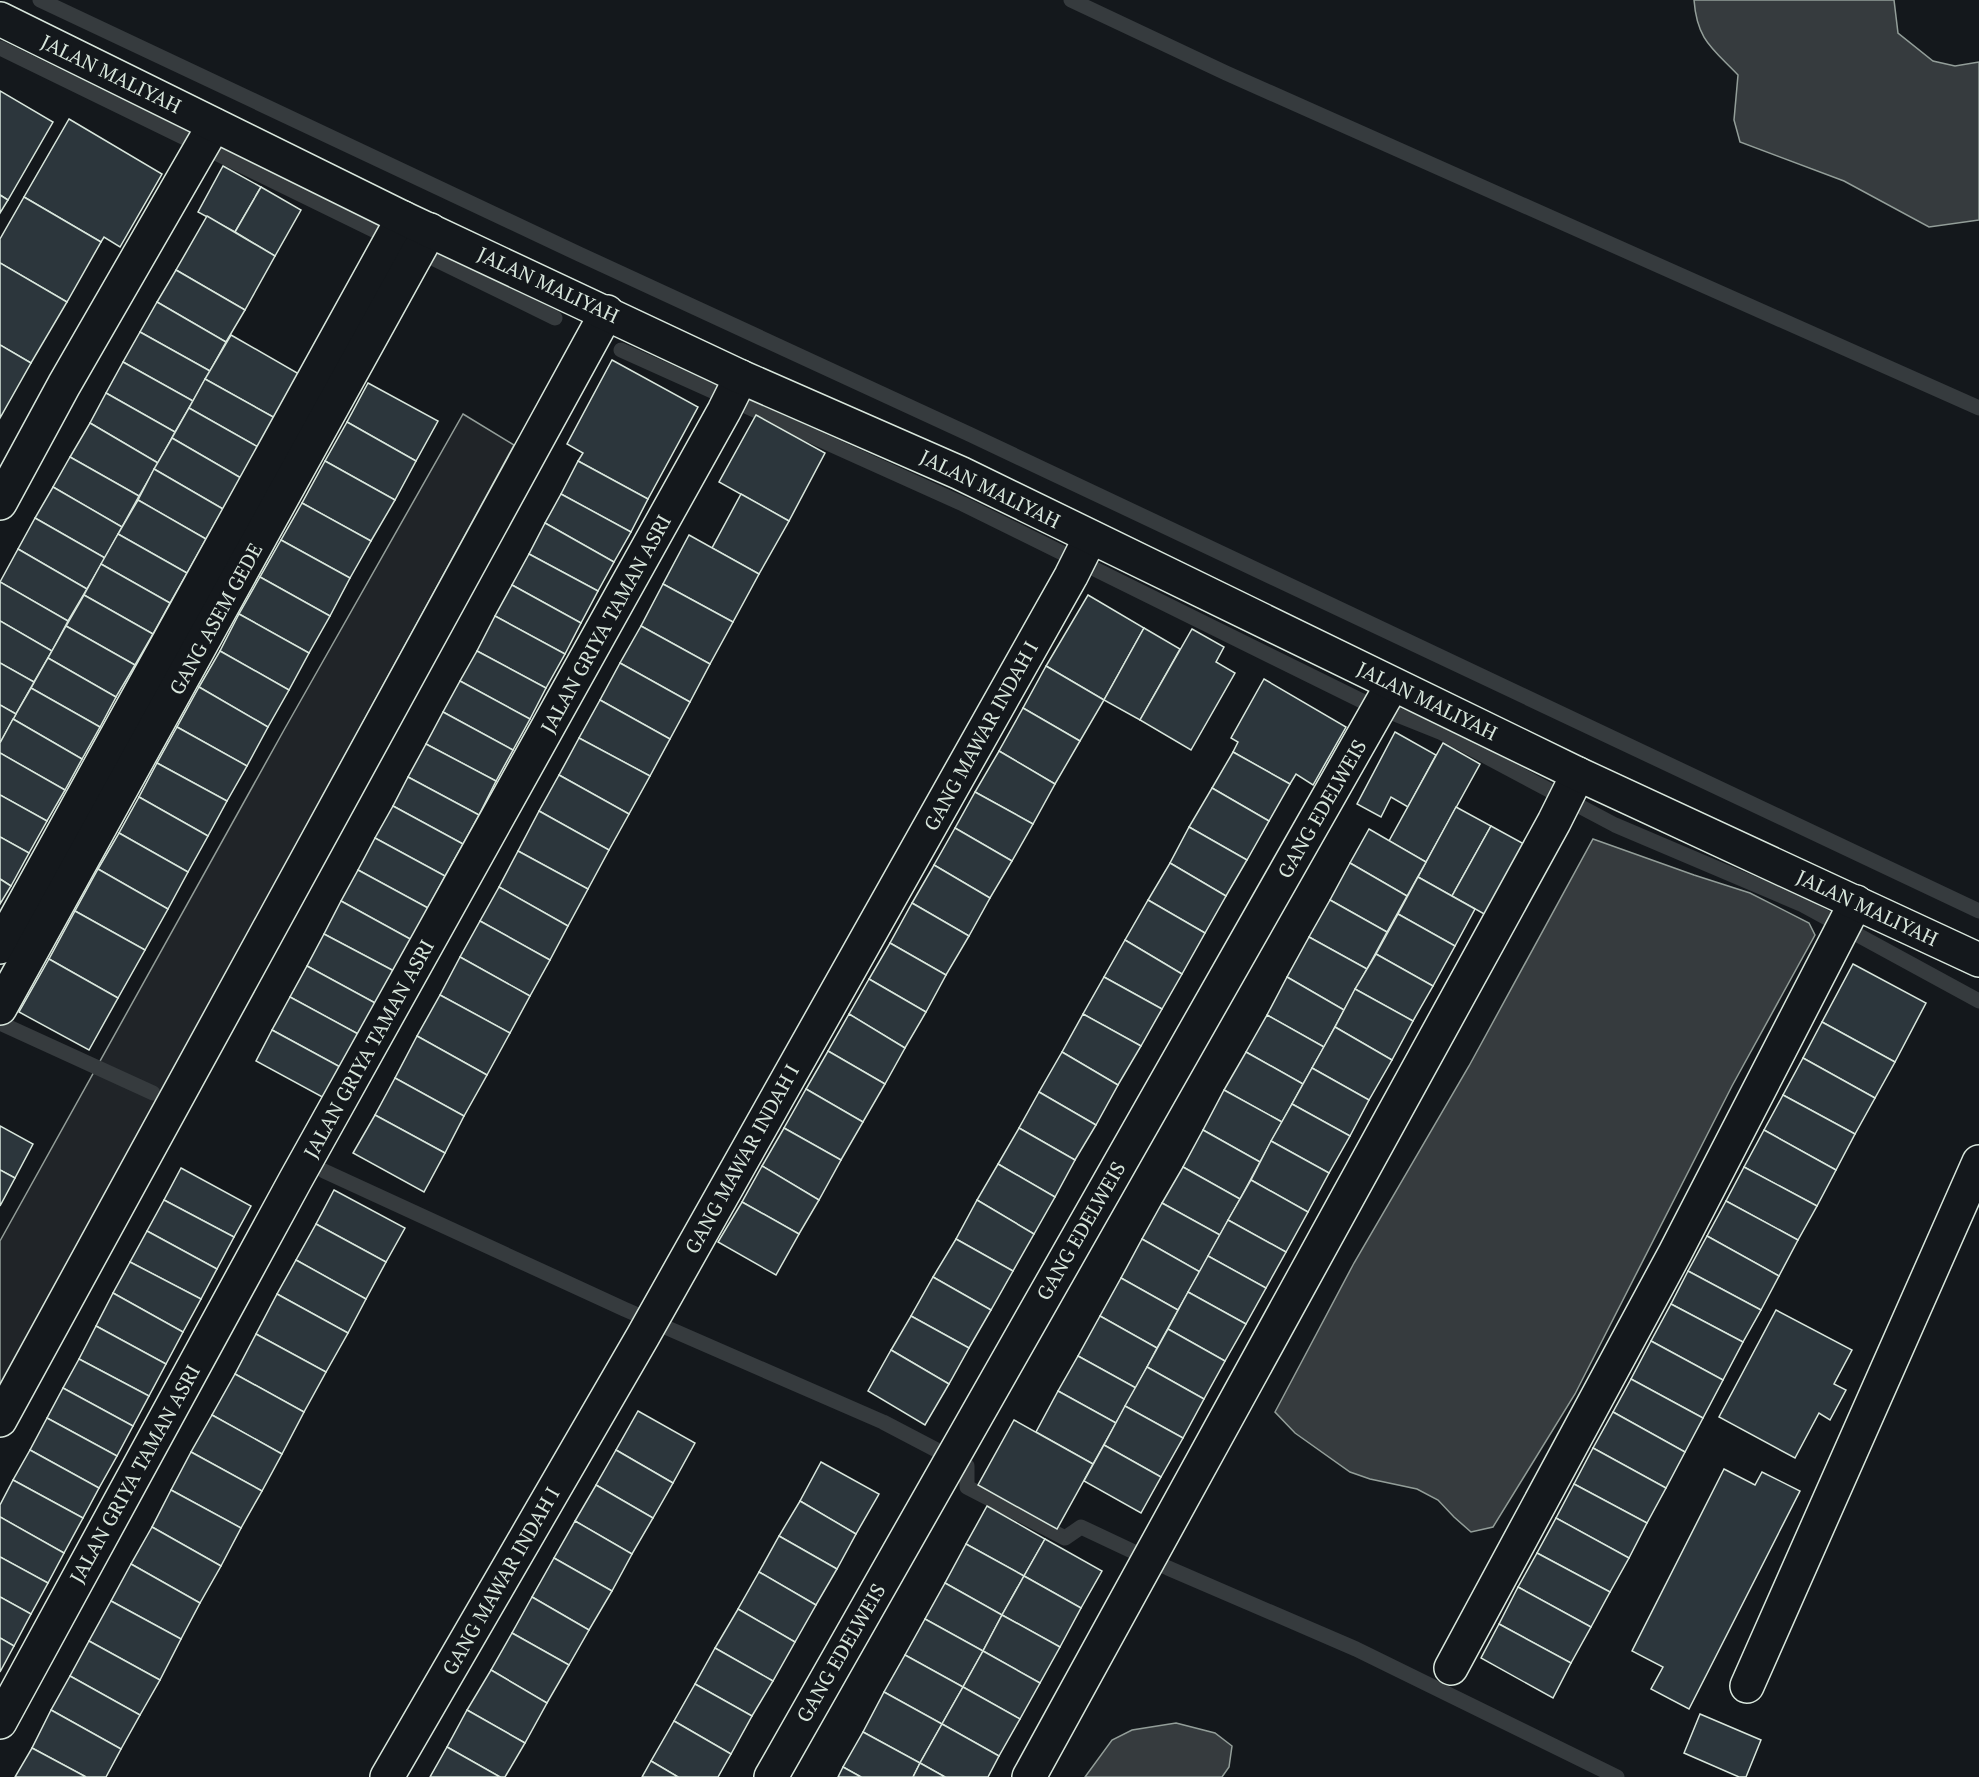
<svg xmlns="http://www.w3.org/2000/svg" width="1979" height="1777" font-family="'PT Serif',serif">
	<rect width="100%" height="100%" fill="#14181c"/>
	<path fill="#202428" stroke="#939e99" stroke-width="1.5" d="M463,414L514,445L0,1389V1241L284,730Z"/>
	<g fill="#363b3e" stroke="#939e99" stroke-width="1.5">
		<path d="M1694,0H1894L1898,33L1933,61L1955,66L1979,62V220L1929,227L1844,181L1740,142L1734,120L1738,75C1712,48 1697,40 1694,0Z"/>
		<path d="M1593,839L1694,875L1750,893L1809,923L1815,935L1732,1086L1575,1394L1493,1527L1471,1532L1454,1517L1438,1500L1417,1489L1370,1479L1350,1472L1295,1433L1275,1412L1354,1263L1469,1066Z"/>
		<path d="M1176,1723L1215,1733L1232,1746L1229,1767L1222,1777H1085L1112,1740L1132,1730Z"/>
	</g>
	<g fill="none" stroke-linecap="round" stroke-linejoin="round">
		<g stroke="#363b3e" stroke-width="15">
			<path d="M40,0L579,254L969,434L1979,911"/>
			<path d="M1071,0L1226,73L1979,408"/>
			<path d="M0,48L394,240"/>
			<path d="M416,250L555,318"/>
			<path d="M621,350L963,504L1360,700L1440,732L1615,825L1801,904L1979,1001"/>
			<path d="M0,1023L153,1093"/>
			<path d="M324,1171L624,1309L883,1422L967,1466V1487L1065,1538L1081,1527L1168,1568L1356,1649L1617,1777"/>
		</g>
	</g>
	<g fill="#2c363c" stroke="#d8e6dc" stroke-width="1.5">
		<path d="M0,91L53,122L8,200L0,195Z"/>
		<path d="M69,119L162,174L120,247L104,237L101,242L24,197Z"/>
		<path d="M223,166L261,187L235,232L198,212Z"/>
		<path d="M261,187L301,210L275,256L235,232Z"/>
		<path d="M0,195L8,200L0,213Z"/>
		<path d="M24,197L101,242L67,302L0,263V239Z"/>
		<path d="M207,216L275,256L245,310L176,270Z"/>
		<path d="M0,263L67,302L31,363L0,345Z"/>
		<path d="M176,270L245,310L226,342L157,302Z"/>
		<path d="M157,302L226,342L210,371L140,332Z"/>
		<path d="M140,332L210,371L193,401L123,362Z"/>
		<path d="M231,335L299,374L275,418L205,379Z"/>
		<path d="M0,345L31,363L0,418Z"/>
		<path d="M612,360L698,407L648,499L578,461L583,453L567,444Z"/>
		<path d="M123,362L193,401L175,432L106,393Z"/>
		<path d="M205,379L275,418L258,447L189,408Z"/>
		<path d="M368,383L438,421L416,461L347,422Z"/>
		<path d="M106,393L175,432L158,463L90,423Z"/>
		<path d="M189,408L258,447L241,478L172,438Z"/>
		<path d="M756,415L825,453L789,521L719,482Z"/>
		<path d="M347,422L416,461L395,500L325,461Z"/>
		<path d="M90,423L158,463L139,496L70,457Z"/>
		<path d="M172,438L241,478L223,509L154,469Z"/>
		<path d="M70,457L139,496L122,527L53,487Z"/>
		<path d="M325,461L395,500L371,541L302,503Z"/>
		<path d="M578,461L648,499L631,532L561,494Z"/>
		<path d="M154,469L223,509L206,539L138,500Z"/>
		<path d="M53,487L122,527L105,558L35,518Z"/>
		<path d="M561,494L631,532L614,562L545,523Z"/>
		<path d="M741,494L789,521L759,574L712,548Z"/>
		<path d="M138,500L206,539L187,573L118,534Z"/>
		<path d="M302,503L371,541L350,578L281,540Z"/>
		<path d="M35,518L105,558L87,589L18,549Z"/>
		<path d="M545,523L614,562L598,591L529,554Z"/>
		<path d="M118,534L187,573L170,603L101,564Z"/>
		<path d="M689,535L759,574L733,622L663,584Z"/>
		<path d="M281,540L350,578L330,616L260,577Z"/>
		<path d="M18,549L87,589L68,621L0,582Z"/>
		<path d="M529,554L598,591L581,623L512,585Z"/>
		<path d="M101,564L170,603L153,634L84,595Z"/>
		<path d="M260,577L330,616L309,653L239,614Z"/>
		<path d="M0,582L68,621L52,651L0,621Z"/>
		<path d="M663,584L733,622L710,664L641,626Z"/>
		<path d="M512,585L581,623L565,654L495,616Z"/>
		<path d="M84,595L153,634L135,665L66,626Z"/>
		<path d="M1088,595L1144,628L1104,700L1046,666Z"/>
		<path d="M239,614L309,653L289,690L220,651Z"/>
		<path d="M495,616L565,654L546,688L477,651Z"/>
		<path d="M0,621L52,651L34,682L0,663Z"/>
		<path d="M66,626L135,665L116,697L48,658Z"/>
		<path d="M641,626L710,664L690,702L620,663Z"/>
		<path d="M1144,628L1180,649L1140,720L1104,700Z"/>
		<path d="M1192,629L1224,647L1216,662L1235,673L1191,750L1140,720Z"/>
		<path d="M220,651L289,690L268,727L199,687Z"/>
		<path d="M477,651L546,688L530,719L460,681Z"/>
		<path d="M48,658L116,697L100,727L31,688Z"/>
		<path d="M0,663L34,682L16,714L0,705Z"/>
		<path d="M620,663L690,702L670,739L600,700Z"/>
		<path d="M1046,666L1104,700L1080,741L1023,708Z"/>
		<path d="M1264,679L1346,727L1313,785L1296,774L1290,784L1233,752L1238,742L1231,738Z"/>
		<path d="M460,681L530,719L513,750L443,712Z"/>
		<path d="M199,687L268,727L247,766L177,727Z"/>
		<path d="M31,688L100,727L82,759L13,719Z"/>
		<path d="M600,700L670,739L650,776L579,738Z"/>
		<path d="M0,705L16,714L0,743Z"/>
		<path d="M1023,708L1080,741L1055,784L999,751Z"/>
		<path d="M443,712L513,750L496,781L426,744Z"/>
		<path d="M13,719L82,759L65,790L0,753V743Z"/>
		<path d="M177,727L247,766L227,801L157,763Z"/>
		<path d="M1395,732L1436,755L1408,807L1391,797L1381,817L1357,804Z"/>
		<path d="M579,738L650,776L629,814L559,775Z"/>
		<path d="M1443,743L1480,764L1426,862L1389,841Z"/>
		<path d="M426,744L496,781L479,815L408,777Z"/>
		<path d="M999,751L1055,784L1033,824L975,792Z"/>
		<path d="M1233,752L1290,784L1269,821L1212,788Z"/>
		<path d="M0,753L65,790L47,821L0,795Z"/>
		<path d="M157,763L227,801L208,836L139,797Z"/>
		<path d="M559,775L629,814L609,850L539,811Z"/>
		<path d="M408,777L479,815L463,844L393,806Z"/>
		<path d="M1212,788L1269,821L1247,860L1189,827Z"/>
		<path d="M975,792L1033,824L1012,861L955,828Z"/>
		<path d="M0,795L47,821L29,853L0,837Z"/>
		<path d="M139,797L208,836L188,872L119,833Z"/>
		<path d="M393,806L463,844L445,876L375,838Z"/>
		<path d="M1456,807L1491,826L1452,896L1418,877Z"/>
		<path d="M539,811L609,850L588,889L518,851Z"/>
		<path d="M1491,826L1524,844L1486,915L1452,896Z"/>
		<path d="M1189,827L1247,860L1226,896L1170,863Z"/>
		<path d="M955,828L1012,861L990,898L934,865Z"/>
		<path d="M1369,829L1426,862L1407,896L1350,863Z"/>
		<path d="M119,833L188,872L168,909L98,869Z"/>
		<path d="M0,837L29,853L11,886L0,879Z"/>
		<path d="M375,838L445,876L428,908L358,870Z"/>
		<path d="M518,851L588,889L568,926L499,887Z"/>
		<path d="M1170,863L1226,896L1205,933L1148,900Z"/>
		<path d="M1350,863L1407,896L1387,932L1330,900Z"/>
		<path d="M934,865L990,898L969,936L912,903Z"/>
		<path d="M98,869L168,909L145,950L75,911Z"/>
		<path d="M358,870L428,908L412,940L341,901Z"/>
		<path d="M1418,877L1475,909L1455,946L1398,914Z"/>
		<path d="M0,879L11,886L0,904Z"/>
		<path d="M499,887L568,926L550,960L480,921Z"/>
		<path d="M1148,900L1205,933L1182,974L1125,940Z"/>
		<path d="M1330,900L1387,932L1367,969L1309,937Z"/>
		<path d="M341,901L412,940L394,971L324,934Z"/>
		<path d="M912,903L969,936L946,975L890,943Z"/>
		<path d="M75,911L145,950L118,998L49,959Z"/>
		<path d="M1398,914L1455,946L1433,986L1376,954Z"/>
		<path d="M480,921L550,960L530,996L460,957Z"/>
		<path d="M324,934L394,971L377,1004L307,966Z"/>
		<path d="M1309,937L1367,969L1344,1010L1287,977Z"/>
		<path d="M1125,940L1182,974L1162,1009L1104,977Z"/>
		<path d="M890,943L946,975L926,1012L869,979Z"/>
		<path d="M1376,954L1433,986L1413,1021L1355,989Z"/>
		<path d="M460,957L530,996L510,1033L440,995Z"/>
		<path d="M49,959L118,998L89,1050L19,1012Z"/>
		<path d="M1853,964L1926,1003L1895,1062L1822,1022Z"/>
		<path d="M307,966L377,1004L360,1035L290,997Z"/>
		<path d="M1104,977L1162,1009L1141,1046L1083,1014Z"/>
		<path d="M1287,977L1344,1010L1324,1047L1267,1015Z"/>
		<path d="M869,979L926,1012L905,1048L849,1014Z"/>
		<path d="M1355,989L1413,1021L1392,1060L1335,1027Z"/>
		<path d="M440,995L510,1033L487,1075L417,1036Z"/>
		<path d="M290,997L360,1035L342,1068L272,1030Z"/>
		<path d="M849,1014L905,1048L885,1084L828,1051Z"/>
		<path d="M1083,1014L1141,1046L1118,1085L1062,1052Z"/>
		<path d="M1267,1015L1324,1047L1303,1084L1246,1052Z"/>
		<path d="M1822,1022L1895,1062L1875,1098L1803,1058Z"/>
		<path d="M1335,1027L1392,1060L1369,1100L1312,1068Z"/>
		<path d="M272,1030L342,1068L326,1099L256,1061Z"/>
		<path d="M417,1036L487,1075L464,1116L395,1078Z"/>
		<path d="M828,1051L885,1084L863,1122L806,1089Z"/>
		<path d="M1062,1052L1118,1085L1096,1125L1039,1092Z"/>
		<path d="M1246,1052L1303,1084L1282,1122L1224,1090Z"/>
		<path d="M1803,1058L1875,1098L1855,1134L1783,1095Z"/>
		<path d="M1312,1068L1369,1100L1350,1136L1292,1104Z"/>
		<path d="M395,1078L464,1116L445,1153L375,1115Z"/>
		<path d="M806,1089L863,1122L841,1160L784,1128Z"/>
		<path d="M1224,1090L1282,1122L1260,1162L1203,1130Z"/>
		<path d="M1039,1092L1096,1125L1075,1160L1019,1128Z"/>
		<path d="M1783,1095L1855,1134L1836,1170L1764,1130Z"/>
		<path d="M1292,1104L1350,1136L1329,1173L1271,1141Z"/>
		<path d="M375,1115L445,1153L424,1192L353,1153Z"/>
		<path d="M0,1126L33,1144L15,1178L0,1170Z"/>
		<path d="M784,1128L841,1160L819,1200L762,1166Z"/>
		<path d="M1019,1128L1075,1160L1055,1197L998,1164Z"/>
		<path d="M1203,1130L1260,1162L1240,1199L1183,1167Z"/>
		<path d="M1764,1130L1836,1170L1817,1206L1744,1167Z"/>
		<path d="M1271,1141L1329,1173L1308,1212L1251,1180Z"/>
		<path d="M998,1164L1055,1197L1034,1234L977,1200Z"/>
		<path d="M762,1166L819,1200L799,1234L742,1202Z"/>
		<path d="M1183,1167L1240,1199L1220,1235L1162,1203Z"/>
		<path d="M1744,1167L1817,1206L1798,1240L1726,1201Z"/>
		<path d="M181,1168L251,1206L234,1237L164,1200Z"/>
		<path d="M0,1170L15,1178L0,1206Z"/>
		<path d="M1251,1180L1308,1212L1286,1252L1228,1220Z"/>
		<path d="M334,1190L405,1228L386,1262L316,1224Z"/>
		<path d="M164,1200L234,1237L217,1269L147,1231Z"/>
		<path d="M977,1200L1034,1234L1013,1271L956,1239Z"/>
		<path d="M1726,1201L1798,1240L1779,1276L1707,1236Z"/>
		<path d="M742,1202L799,1234L776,1275L718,1242Z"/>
		<path d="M1162,1203L1220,1235L1200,1272L1142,1239Z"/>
		<path d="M1228,1220L1286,1252L1266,1288L1208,1256Z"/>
		<path d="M316,1224L386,1262L366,1299L296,1260Z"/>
		<path d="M147,1231L217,1269L201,1299L130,1262Z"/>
		<path d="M1707,1236L1779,1276L1761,1310L1688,1271Z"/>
		<path d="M956,1239L1013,1271L991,1310L933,1277Z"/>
		<path d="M1142,1239L1200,1272L1178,1310L1121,1278Z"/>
		<path d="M1208,1256L1266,1288L1246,1324L1188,1292Z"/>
		<path d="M296,1260L366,1299L348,1333L277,1294Z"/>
		<path d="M130,1262L201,1299L183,1332L113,1293Z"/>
		<path d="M1688,1271L1761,1310L1743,1342L1671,1304Z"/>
		<path d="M933,1277L991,1310L969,1348L911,1316Z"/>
		<path d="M1121,1278L1178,1310L1157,1348L1100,1316Z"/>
		<path d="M1188,1292L1246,1324L1225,1361L1168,1329Z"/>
		<path d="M113,1293L183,1332L166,1364L96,1326Z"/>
		<path d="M277,1294L348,1333L326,1372L256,1334Z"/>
		<path d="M1671,1304L1743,1342L1723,1380L1651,1341Z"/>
		<path d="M1776,1310L1852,1350L1834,1384L1846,1390L1830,1420L1819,1413L1795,1458L1719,1417Z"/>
		<path d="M911,1316L969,1348L949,1384L891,1350Z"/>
		<path d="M1100,1316L1157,1348L1136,1388L1078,1356Z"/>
		<path d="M96,1326L166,1364L149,1396L79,1359Z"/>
		<path d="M1168,1329L1225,1361L1204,1399L1147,1367Z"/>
		<path d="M256,1334L326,1372L304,1412L235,1374Z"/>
		<path d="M1651,1341L1723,1380L1703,1418L1631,1379Z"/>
		<path d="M891,1350L949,1384L925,1425L868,1391Z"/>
		<path d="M1078,1356L1136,1388L1116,1423L1058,1391Z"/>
		<path d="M79,1359L149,1396L133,1426L63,1388Z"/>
		<path d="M1147,1367L1204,1399L1183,1438L1125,1406Z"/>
		<path d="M235,1374L304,1412L282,1454L212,1415Z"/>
		<path d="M1631,1379L1703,1418L1685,1452L1613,1412Z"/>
		<path d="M63,1388L133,1426L117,1456L47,1418Z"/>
		<path d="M1058,1391L1116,1423L1093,1464L1036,1432Z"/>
		<path d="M1125,1406L1183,1438L1161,1477L1104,1445Z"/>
		<path d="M638,1411L695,1443L673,1483L616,1450Z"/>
		<path d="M1613,1412L1685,1452L1666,1488L1593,1448Z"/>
		<path d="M212,1415L282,1454L262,1491L191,1452Z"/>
		<path d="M47,1418L117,1456L99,1488L30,1450Z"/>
		<path d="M1014,1420L1093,1464L1057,1529L978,1485Z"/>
		<path d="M1104,1445L1161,1477L1141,1513L1084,1481Z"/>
		<path d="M1593,1448L1666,1488L1647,1523L1574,1484Z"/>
		<path d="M30,1450L99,1488L83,1518L13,1480Z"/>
		<path d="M616,1450L673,1483L653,1518L596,1485Z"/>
		<path d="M191,1452L262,1491L241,1528L171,1490Z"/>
		<path d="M821,1462L879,1494L856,1534L800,1501Z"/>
		<path d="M1724,1469L1755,1485L1762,1472L1800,1491L1689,1709L1651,1689L1663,1667L1632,1651Z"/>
		<path d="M13,1480L83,1518L64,1553L0,1517V1505Z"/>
		<path d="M1574,1484L1647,1523L1629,1558L1556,1518Z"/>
		<path d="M596,1485L653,1518L632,1554L575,1521Z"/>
		<path d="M171,1490L241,1528L221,1566L152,1527Z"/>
		<path d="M800,1501L856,1534L837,1569L779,1536Z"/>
		<path d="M987,1506L1045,1539L1024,1576L966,1544Z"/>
		<path d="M0,1517L64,1553L48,1583L0,1557Z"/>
		<path d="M1556,1518L1629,1558L1610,1592L1537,1553Z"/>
		<path d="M575,1521L632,1554L612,1591L554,1558Z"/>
		<path d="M152,1527L221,1566L200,1603L131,1564Z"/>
		<path d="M779,1536L837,1569L816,1605L759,1572Z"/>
		<path d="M1045,1539L1102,1571L1081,1608L1024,1576Z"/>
		<path d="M966,1544L1024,1576L1002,1615L945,1583Z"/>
		<path d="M1537,1553L1610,1592L1591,1627L1518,1587Z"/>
		<path d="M0,1557L48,1583L31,1614L0,1597Z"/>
		<path d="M554,1558L612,1591L589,1630L532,1597Z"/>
		<path d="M131,1564L200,1603L181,1639L111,1601Z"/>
		<path d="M759,1572L816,1605L795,1642L738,1609Z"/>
		<path d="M1024,1576L1081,1608L1060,1647L1002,1615Z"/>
		<path d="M945,1583L1002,1615L983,1651L925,1619Z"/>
		<path d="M1518,1587L1591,1627L1571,1663L1499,1624Z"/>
		<path d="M0,1597L31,1614L14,1646L0,1638Z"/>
		<path d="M532,1597L589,1630L569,1665L512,1633Z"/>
		<path d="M111,1601L181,1639L160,1680L89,1641Z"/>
		<path d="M738,1609L795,1642L773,1681L715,1648Z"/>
		<path d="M1002,1615L1060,1647L1040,1683L983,1651Z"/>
		<path d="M925,1619L983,1651L963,1687L905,1655Z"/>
		<path d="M1499,1624L1571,1663L1553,1698L1481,1658Z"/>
		<path d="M512,1633L569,1665L547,1703L491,1670Z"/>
		<path d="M0,1638L14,1646L0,1672Z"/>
		<path d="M89,1641L160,1680L140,1715L70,1676Z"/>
		<path d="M715,1648L773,1681L752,1716L695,1684Z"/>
		<path d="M983,1651L1040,1683L1020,1719L963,1687Z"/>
		<path d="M905,1655L963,1687L942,1724L884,1692Z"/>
		<path d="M491,1670L547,1703L525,1743L467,1710Z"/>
		<path d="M70,1676L140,1715L121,1749L51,1710Z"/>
		<path d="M695,1684L752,1716L731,1754L674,1721Z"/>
		<path d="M963,1687L1020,1719L999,1756L942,1724Z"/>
		<path d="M884,1692L942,1724L920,1763L863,1732Z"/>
		<path d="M51,1710L121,1749L106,1777H86L32,1748Z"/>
		<path d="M467,1710L525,1743L505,1777H500L447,1747Z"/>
		<path d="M1700,1714L1761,1740L1746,1777H1739L1684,1753Z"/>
		<path d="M674,1721L731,1754L718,1777H678L651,1761Z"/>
		<path d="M942,1724L999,1756L988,1777H945L920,1763Z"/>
		<path d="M863,1732L920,1763L913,1777H861L843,1767Z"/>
		<path d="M447,1747L500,1777H430Z"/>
		<path d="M32,1748L86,1777H15Z"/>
		<path d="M651,1761L678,1777H642Z"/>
		<path d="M920,1763L945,1777H913Z"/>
		<path d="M843,1767L861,1777H838Z"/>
	</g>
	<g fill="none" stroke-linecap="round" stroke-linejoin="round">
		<defs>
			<g id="minor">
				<path d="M0,503L64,385L214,125"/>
				<path d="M0,947L403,218"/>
				<path d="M0,1008L430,230"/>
				<path d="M0,1420L607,312"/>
				<path d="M1451,1668L1675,1253L1856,902"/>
				<path d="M1747,1686L1979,1162"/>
				<path d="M0,1722L296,1179L724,411L741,377"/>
				<path d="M387,1777L643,1336L1071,576L1090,538"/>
				<path d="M771,1777L1392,685"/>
				<path d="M1029,1777L1554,822L1578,774"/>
			</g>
			<path id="tertiary" d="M0,19L403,218L741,377L960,473L1578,774L1979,960"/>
		</defs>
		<use href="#minor" stroke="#d8e6dc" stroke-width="36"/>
		<use href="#tertiary" stroke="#d8e6dc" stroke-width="36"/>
		<use href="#minor" stroke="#14181c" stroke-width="33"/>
		<use href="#tertiary" stroke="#14181c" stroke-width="33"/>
	</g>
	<g text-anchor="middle" stroke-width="4.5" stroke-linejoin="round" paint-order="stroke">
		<g font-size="20" fill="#d8e6dc" stroke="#14181c">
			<text transform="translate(111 74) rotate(26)" y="7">JALAN MALIYAH</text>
			<text transform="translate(548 285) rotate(25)" y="7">JALAN MALIYAH</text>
			<text transform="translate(990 489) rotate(26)" y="7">JALAN MALIYAH</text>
			<text transform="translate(216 619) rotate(-61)" y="7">GANG ASEM GEDE</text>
			<text transform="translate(606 624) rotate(-61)" y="7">JALAN GRIYA TAMAN ASRI</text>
			<text transform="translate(1427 701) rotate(26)" y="7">JALAN MALIYAH</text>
			<text transform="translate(981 736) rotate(-61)" y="7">GANG MAWAR INDAH I</text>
			<text transform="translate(1322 809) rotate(-60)" y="7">GANG EDELWEIS</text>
			<text transform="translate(1867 908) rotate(25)" y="7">JALAN MALIYAH</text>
			<text transform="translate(369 1049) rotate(-61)" y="7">JALAN GRIYA TAMAN ASRI</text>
			<text transform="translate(742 1159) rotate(-61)" y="7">GANG MAWAR INDAH I</text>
			<text transform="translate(1081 1231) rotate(-60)" y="7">GANG EDELWEIS</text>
			<text transform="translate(135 1474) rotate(-61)" y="7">JALAN GRIYA TAMAN ASRI</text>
			<text transform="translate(501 1581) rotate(-60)" y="7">GANG MAWAR INDAH I</text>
			<text transform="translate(841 1653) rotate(-60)" y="7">GANG EDELWEIS</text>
		</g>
	</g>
</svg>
